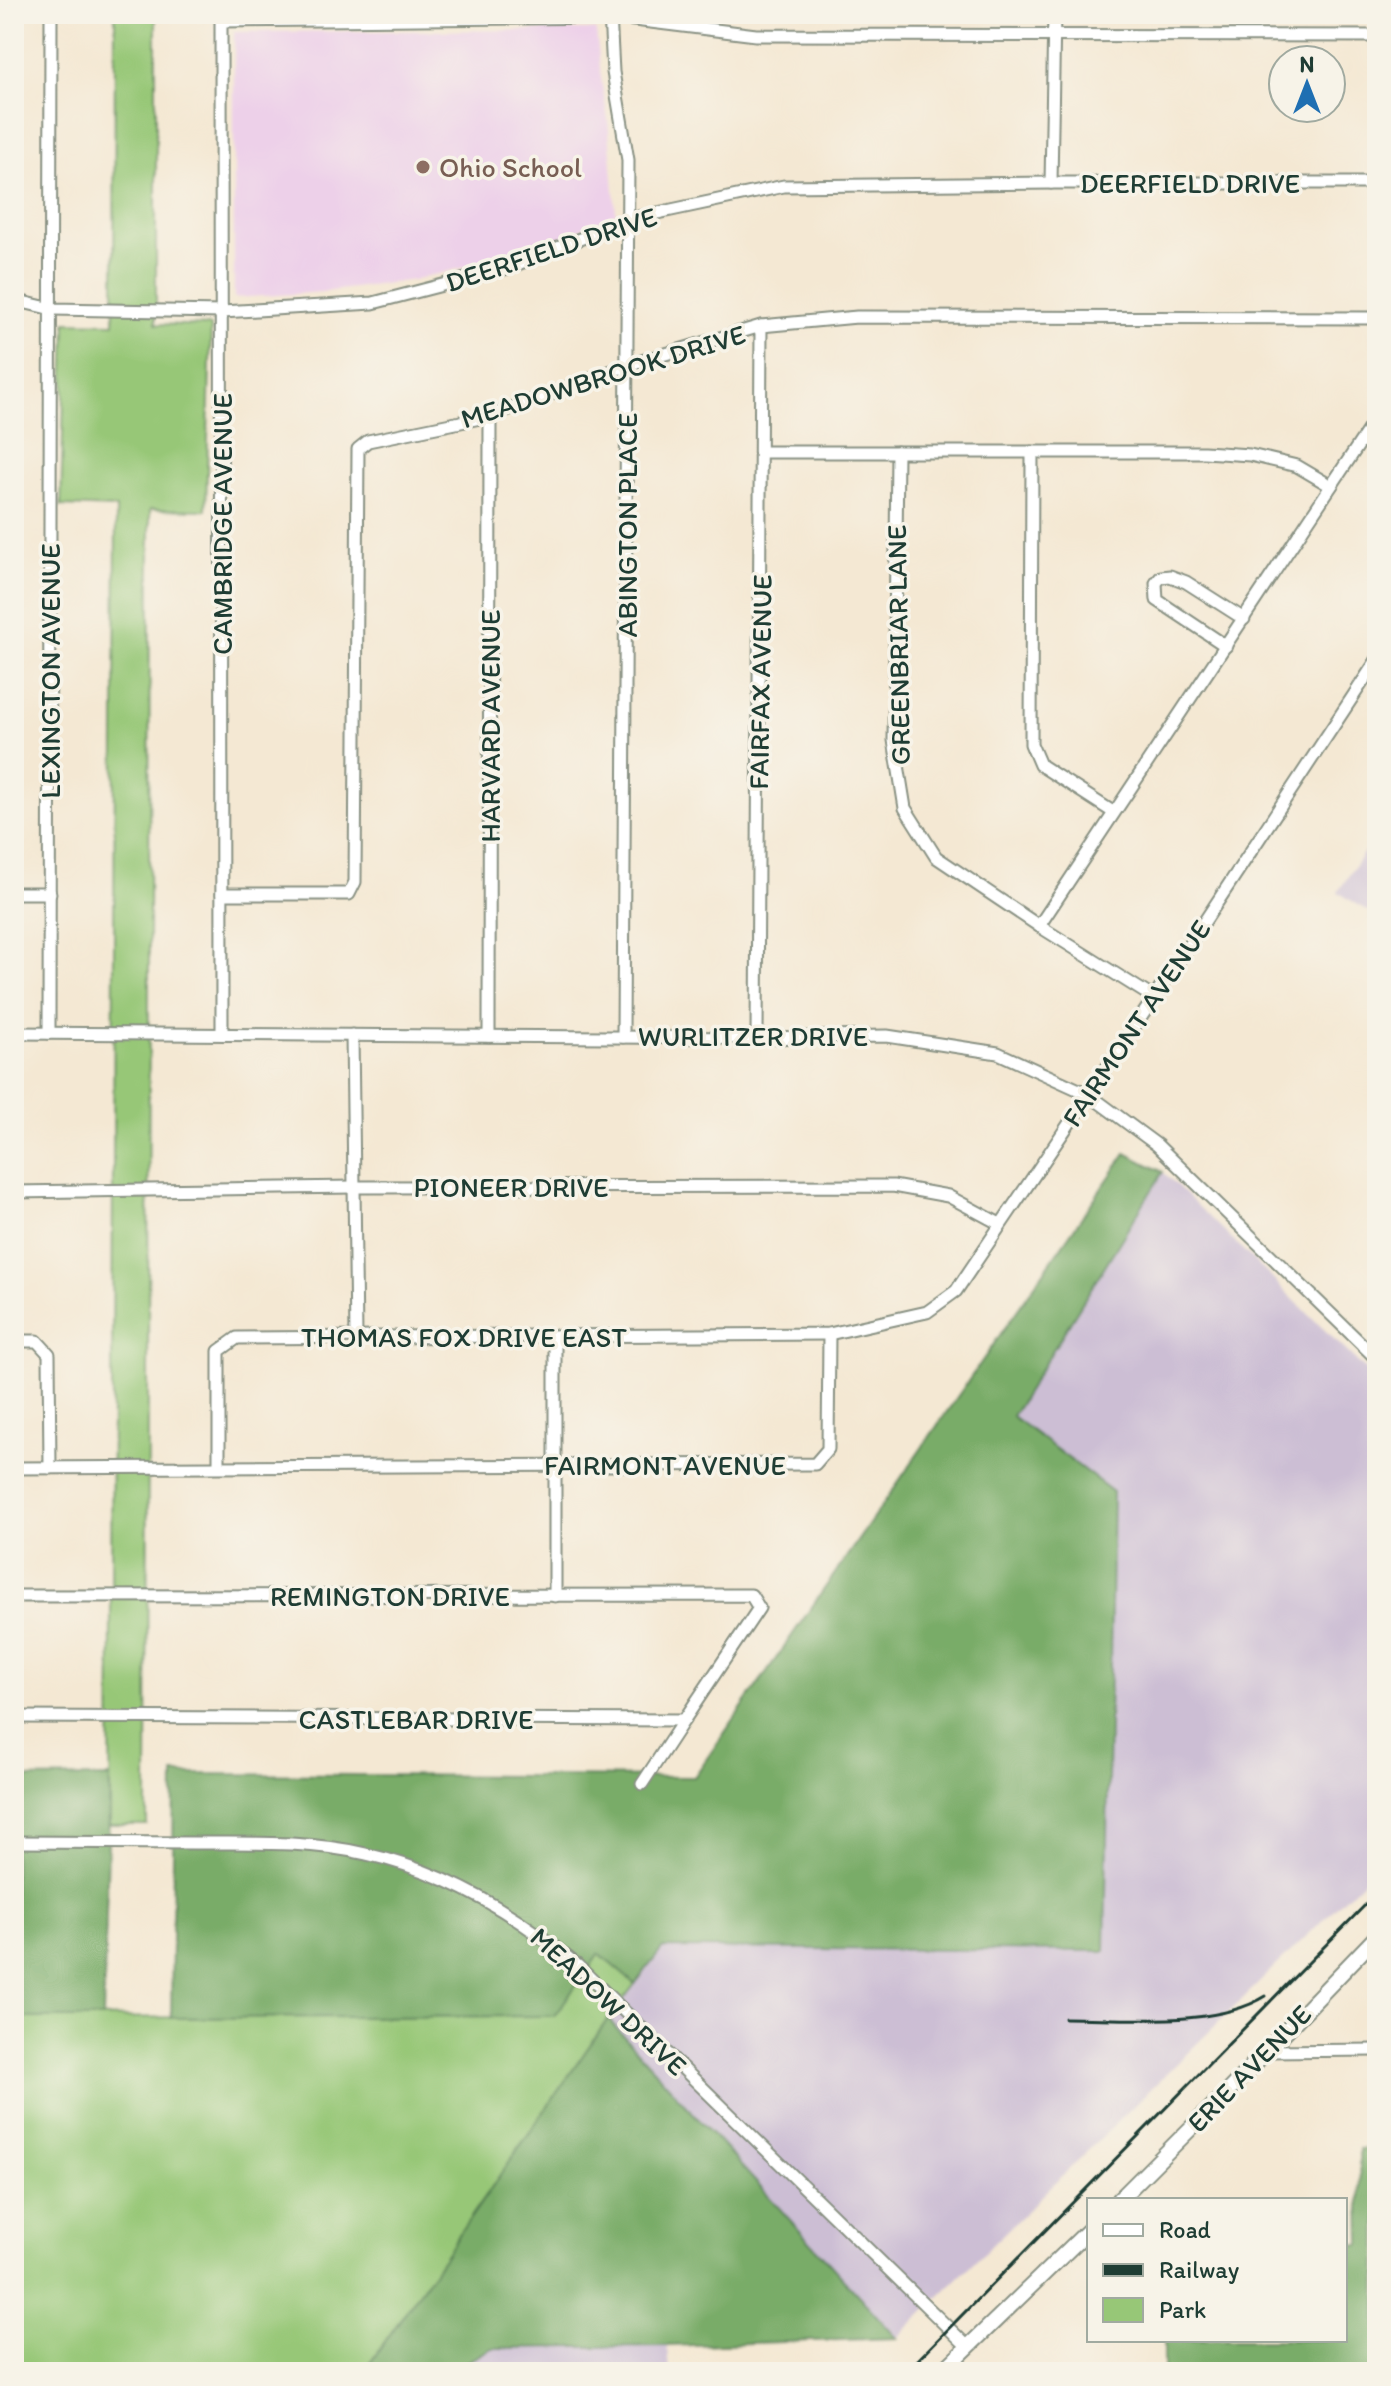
<svg xmlns="http://www.w3.org/2000/svg" width="1391" height="2386" font-family="Itim,sans-serif">
	<rect width="100%" height="100%" fill="#f7f3e8"/>
	<filter id="ink" filterUnits="userSpaceOnUse"><feTurbulence type="fractalNoise" baseFrequency=".0125" numOctaves="2"/><feDisplacementMap in="SourceGraphic" scale="16" xChannelSelector="R" yChannelSelector="G"/><feConvolveMatrix kernelMatrix="1 2 1 2 8 2 1 2 1" color-interpolation-filters="sRGB"/></filter>
	<filter id="wash" filterUnits="userSpaceOnUse"><feTurbulence type="fractalNoise" baseFrequency=".006" numOctaves="4" result="noise"/><feDisplacementMap in="SourceGraphic" scale="32" xChannelSelector="R" yChannelSelector="G"/><feGaussianBlur stdDeviation="1.8" result="paint"/><feColorMatrix in="noise" values="0 0 0 0 0 0 0 0 0 0 0 0 0 0 0 0 0 1.4 0 .05"/><feComposite in="paint" operator="in"/></filter>
	<g filter="url(#wash)">
		<rect width="100%" height="100%" fill="#f4e8d3"/>
		<path fill="#edd0e9" d="M596,30L602,86L608,120L616,213L532,250L414,280L323,292L234,298V32Z"/>
		<g fill="#ccbed4">
			<path d="M1377,832V917L1338,892Z"/>
			<path d="M1163,1172L1377,1381V1867L897,2338L608,2019L663,1948L1105,1951L1012,1417Z"/>
			<path d="M667,2346L669,2372H417L453,2369L492,2348Z"/>
		</g>
		<g fill="#97c777" stroke="#5b8256" stroke-width="2">
			<path d="M115,14H156V324L211,326L206,510L150,509L147,1825H110L116,508L61,506L66,322L114,323Z"/>
			<path d="M599,1954L635,1984L608,2019L364,2372H14V2018L553,2016Z"/>
		</g>
		<g fill="#79ac68" stroke="#4c744e" stroke-width="2">
			<path d="M1126,1153L1163,1172L1012,1416L1113,1492L1105,1951L663,1948L635,1984L599,1954L554,2016L171,2018L174,1774L694,1777Z"/>
			<path d="M110,1777L103,2018H14V1778Z"/>
			<path d="M608,2019L897,2338L667,2346L492,2348L453,2369L416,2372H364Z"/>
			<path d="M1377,2148V2372H1164V2340H1345V2245L1361,2244L1359,2149Z"/>
		</g>
	</g>
	<g filter="url(#ink)">
		<g fill="none" stroke-linecap="round" stroke-linejoin="round">
			<defs>
				<g id="minor">
					<path d="M610,14L613,72L628,160L623,1037"/>
					<path d="M221,15L222,1034"/>
					<path d="M221,21L610,17L756,35L1377,36"/>
					<path d="M1051,183L1054,14"/>
					<path d="M14,300L52,309L222,312L373,303L508,268L629,219L784,186L1051,183H1377"/>
					<path d="M762,452H1204L1250,455L1297,466L1331,486"/>
					<path d="M897,452L894,740L905,808L936,857L1039,926L1154,998"/>
					<path d="M1032,452L1031,744L1040,765L1113,812"/>
					<path d="M1226,646L1157,600L1156,583L1161,577L1170,576L1186,582L1244,619"/>
					<path d="M14,893H50"/>
					<path d="M222,894H349L355,882L358,449L368,441L490,416L628,365L761,326L857,317L1377,318"/>
					<path d="M1039,926L1377,417"/>
					<path d="M14,1033L757,1038L887,1036L998,1053L1088,1094L1157,1145L1377,1359"/>
					<path d="M49,1033L51,14"/>
					<path d="M352,1035L356,1337"/>
					<path d="M489,1036L490,416"/>
					<path d="M757,1038L761,326"/>
					<path d="M14,1192L354,1187L893,1186L948,1196L1000,1224"/>
					<path d="M555,1337V1596"/>
					<path d="M14,1341H37L49,1354L50,1468"/>
					<path d="M219,1466V1351L237,1338L829,1334L927,1312L956,1291L1154,998L1377,660"/>
					<path d="M14,1468L815,1464L828,1449L829,1334"/>
					<path d="M14,1596L751,1595L759,1608L684,1720L14,1717"/>
					<path d="M642,1784L684,1720"/>
					<path d="M14,1842C75,1842 136,1843 196,1843C253,1843 310,1841 366,1854C447,1872 516,1913 578,1966L968,2347"/>
					<path d="M1267,2051L1377,2050"/>
				</g>
				<g id="major">
					<path d="M1119,2200L1230,2089L1377,1936"/>
					<path d="M942,2372L1089,2230"/>
				</g>
			</defs>
			<use href="#minor" stroke="#8a9284" stroke-width="15"/>
			<use href="#major" stroke="#8a9284" stroke-width="18"/>
			<use href="#minor" stroke="#fff" stroke-width="11"/>
			<use href="#major" stroke="#fff" stroke-width="14"/>
			<g stroke="#1f3d34" stroke-width="3">
				<path d="M1065,2018C1126,2018 1215,2028 1266,1996"/>
				<path d="M906,2372L1377,1893"/>
			</g>
		</g>
	</g>
	<circle fill="#8d6e63" stroke="#f7f3e8" stroke-width="3" cx="423" cy="167" r="8"/>
	<g text-anchor="middle" stroke-width="7" stroke-linejoin="round" paint-order="stroke">
		<g font-size="28" fill="#785e54" stroke="#f7f3e8" text-anchor="start">
			<text x="439" y="177">Ohio School</text>
		</g>
		<g font-size="28" fill="#1f3d34" stroke="#f7f3e8">
			<text x="1190" y="193">DEERFIELD DRIVE</text>
			<text transform="translate(551 249) rotate(-18)" y="10">DEERFIELD DRIVE</text>
			<text transform="translate(603 376) rotate(-17)" y="10">MEADOWBROOK DRIVE</text>
			<text transform="translate(222 524) rotate(-90)" y="10">CAMBRIDGE AVENUE</text>
			<text transform="translate(627 525) rotate(-90)" y="10">ABINGTON PLACE</text>
			<text transform="translate(898 645) rotate(-91)" y="10">GREENBRIAR LANE</text>
			<text transform="translate(50 671) rotate(-90)" y="10">LEXINGTON AVENUE</text>
			<text transform="translate(760 682) rotate(-89)" y="10">FAIRFAX AVENUE</text>
			<text transform="translate(490 726) rotate(-90)" y="10">HARVARD AVENUE</text>
			<text transform="translate(1136 1023) rotate(-56)" y="10">FAIRMONT AVENUE</text>
			<text x="753" y="1046">WURLITZER DRIVE</text>
			<text x="511" y="1197">PIONEER DRIVE</text>
			<text x="464" y="1347">THOMAS FOX DRIVE EAST</text>
			<text x="665" y="1475">FAIRMONT AVENUE</text>
			<text x="390" y="1606">REMINGTON DRIVE</text>
			<text x="416" y="1729">CASTLEBAR DRIVE</text>
			<text transform="translate(609 2001) rotate(43)" y="10">MEADOW DRIVE</text>
			<text transform="translate(1249 2068) rotate(-46)" y="10">ERIE AVENUE</text>
		</g>
	</g>
	<rect width="1391" height="2386" fill="none" stroke="#f7f3e8" stroke-width="48"/>
	<rect x="1087" y="2198" width="260" height="144" fill="#f7f3e8" stroke="#a1aaa0" stroke-width="2"/>
	<rect x="1103" y="2224" width="40" height="12" fill="#ffffff" stroke="#a1aaa0" stroke-width="2"/>
	<text x="1159" y="2238" font-size="24" fill="#1f3d34">Road</text>
	<rect x="1103" y="2264" width="40" height="12" fill="#1f3d34" stroke="#a1aaa0" stroke-width="2"/>
	<text x="1159" y="2278" font-size="24" fill="#1f3d34">Railway</text>
	<rect x="1103" y="2298" width="40" height="24" fill="#97c777" stroke="#a1aaa0" stroke-width="2"/>
	<text x="1159" y="2318" font-size="24" fill="#1f3d34">Park</text>
	<g transform="translate(1307 84)"><circle r="38" fill="#f7f3e8" stroke="#a1aaa0" stroke-width="2"/>
	<path d="M0-6L14 30L0 20L-14 30Z" fill="#1f6fb2"/>
	<text y="-12" font-size="22" font-weight="bold" text-anchor="middle" fill="#1f3d34">N</text>
	</g>
</svg>
